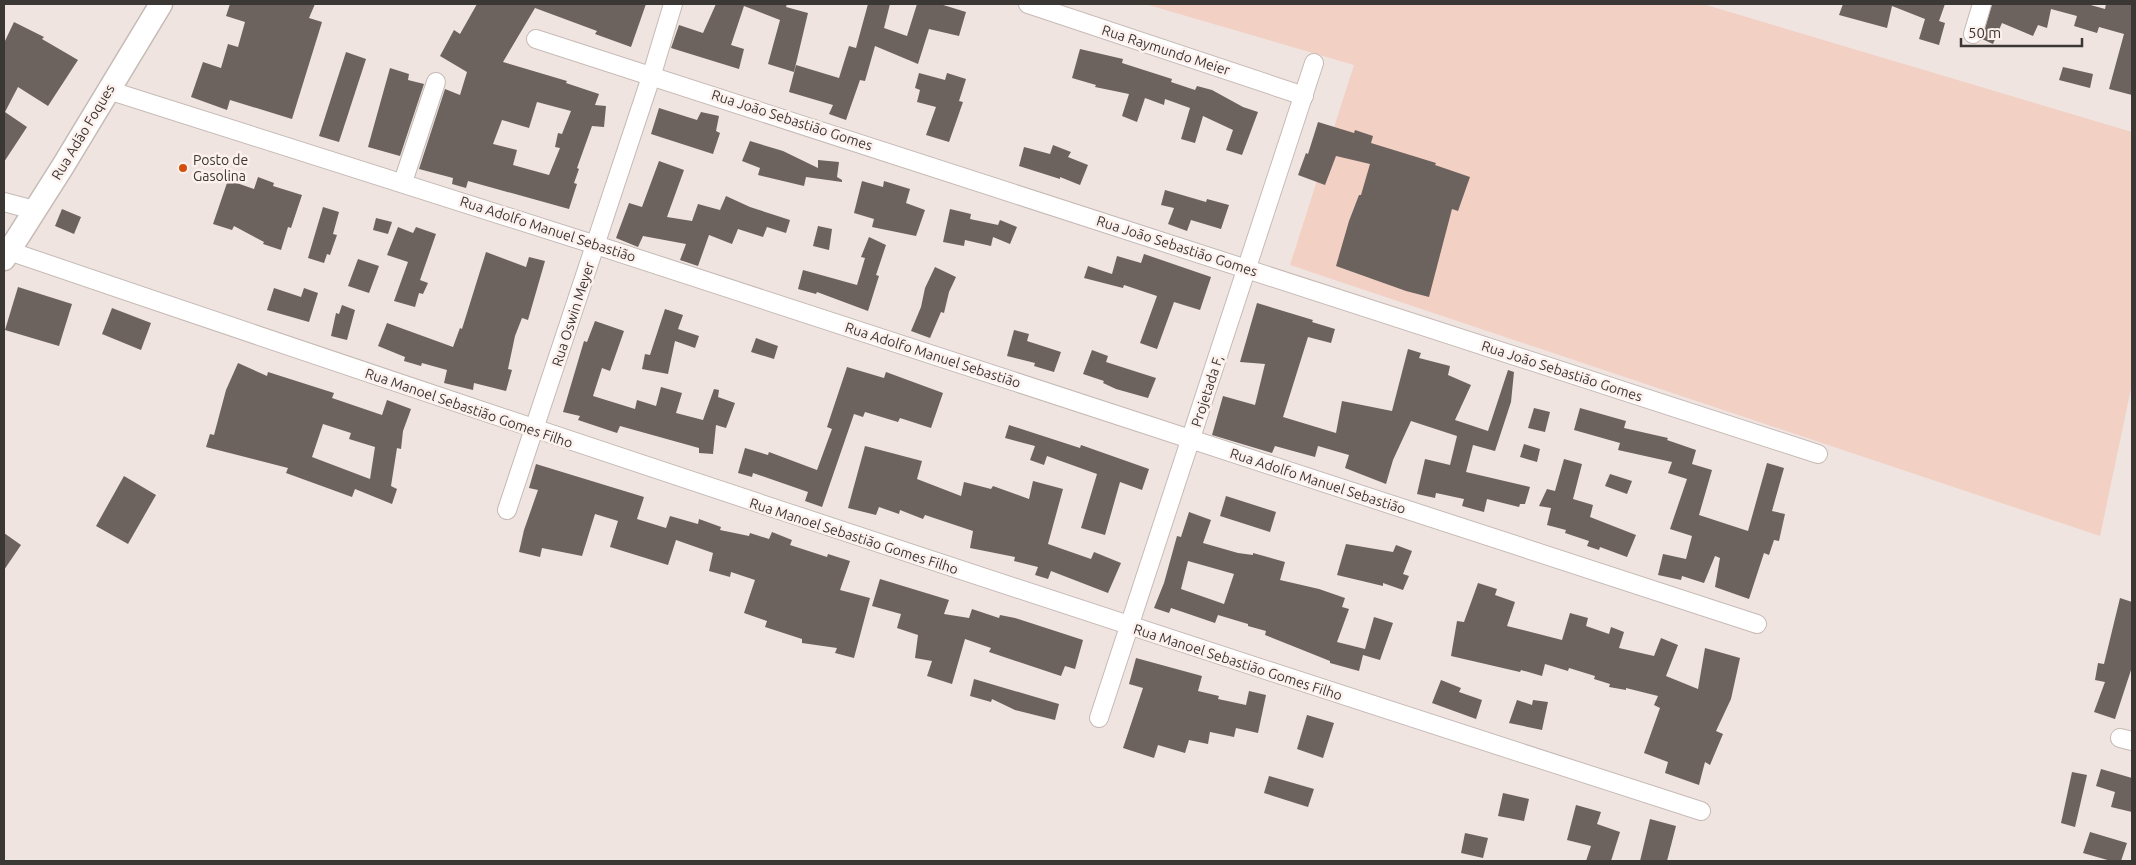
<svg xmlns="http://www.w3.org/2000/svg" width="2136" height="865" font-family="Ubuntu,sans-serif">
	<rect width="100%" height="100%" fill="#f0e4e0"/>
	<path fill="#f2d0c4" d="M1145,4H1703L2132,132V384L2100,536L1290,265L1354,65Z"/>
	<g fill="#6c625e" fill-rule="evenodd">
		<path d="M230,4H315L309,18L322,22L292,119L230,100L227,110L191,97L203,62L221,68L228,44L238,47L245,22L226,16Z"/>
		<path d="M477,4H646L631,47L595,34L597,31L535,8L503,62L567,81L566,83L599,94L595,105L606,106L604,127L592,126L577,168L579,169L574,183L577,184L569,209L468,181L466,188L452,184L453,178L419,169L445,89L460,95L467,72L440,56L454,30L460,34ZM537,102L571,111L562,134L558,133L555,147L560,148L549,175L513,165L517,150L493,144L502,120L529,128Z"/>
		<path d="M716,4H787L786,7L808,13L794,72L768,64L780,20L744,6L731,45L744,49L739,69L671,48L679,25L703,33Z"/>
		<path d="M868,4H890L884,28L907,36L917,4H940L966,12L959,36L929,29L918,64L875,46L865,81L860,80L846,120L829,114L833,105L789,92L796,65L839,78L849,46L856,48Z"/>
		<path d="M1843,4H1945L1939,21L1945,23L1939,45L1919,39L1925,19L1892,6L1887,28L1839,15Z"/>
		<path d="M1992,4H2087L2105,9L2106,4H2132V95L2109,89L2124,34L2099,27L2097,33L2074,26L2077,16L2051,9L2047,28L2038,25L2033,36L2002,23L1993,44L1982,39Z"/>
		<path d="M14,22L44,37L42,39L78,60L48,106L18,87L5,112L27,127L4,162V43Z"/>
		<path d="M1080,49L1123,59L1122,63L1172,79L1171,82L1195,90L1197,86L1212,90L1243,107L1258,112L1242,155L1226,150L1233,130L1203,116L1195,143L1181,139L1190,108L1165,99L1164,105L1145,98L1137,122L1122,116L1129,94L1095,87L1096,85L1072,78Z"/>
		<path d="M346,52L366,59L339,142L319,136Z"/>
		<path d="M2063,67L2093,74L2090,88L2059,80Z"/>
		<path d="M390,68L409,74L408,80L424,84L400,156L368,147Z"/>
		<path d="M919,73L945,80L947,73L966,79L959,101L963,102L949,142L926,135L936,107L917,102L920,90L915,88Z"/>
		<path d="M659,108L697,120L701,112L719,116L716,131L720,133L713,154L651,134Z"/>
		<path d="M1318,122L1354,133L1355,130L1373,136L1371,143L1436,163L1435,165L1470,177L1458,211L1452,209L1429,297L1406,291L1336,266L1349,221L1359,195H1361L1370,164L1336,156L1325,185L1298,175L1306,153L1308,154Z"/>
		<path d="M750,141L783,151L818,168V160L839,162L837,177L842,180V182L806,177L804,186L758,175L760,168L742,161Z"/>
		<path d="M1053,145L1071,152L1068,157L1088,165L1080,185L1060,177V179L1019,166L1024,147L1050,154Z"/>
		<path d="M659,161L684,170L667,217L692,221L698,204L720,210L726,196L750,207L790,220L786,233L767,227L763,237L738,229L732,244L709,235L698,266L680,260L686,244L643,236L638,247L616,238L629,203L642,207Z"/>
		<path d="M258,177L274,183L273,186L302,195L291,228L288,227L281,250L263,244L264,242L234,226L232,230L213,224L228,180L254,189Z"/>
		<path d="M862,181L883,187L884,181L910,189L906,203L925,210L916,236L872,227L874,219L854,213Z"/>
		<path d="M1165,190L1206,202L1207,199L1229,205L1221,229L1191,220L1187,231L1168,224L1174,208L1161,205Z"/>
		<path d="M323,207L339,212L333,234L337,235L330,255L327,254L324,263L308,258Z"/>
		<path d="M62,209L81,217L74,234L55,226Z"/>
		<path d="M950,209L971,214L970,219L998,225L1000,220L1017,227L1010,244L993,237L991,246L965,240L964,246L943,242Z"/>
		<path d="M376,218L392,222L388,234L373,230Z"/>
		<path d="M818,226L832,229L829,250L813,246Z"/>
		<path d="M398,227L413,233L416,227L436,234L420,280L428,283L423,294L419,293L415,307L394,301L408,262L387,255Z"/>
		<path d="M869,237L886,245L876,275L879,276L868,311L817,292L816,294L798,289L803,270L857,285L865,258L861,257Z"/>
		<path d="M486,252L526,267L529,257L545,261L528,320L522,318L515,336L508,369L512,370L506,391L474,383L473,390L444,383L447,370L422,363L421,366L404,361L405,357L378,346L387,323L453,347L460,328L462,329Z"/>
		<path d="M1144,254L1211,277L1200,310L1174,302L1157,349L1140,343L1157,296L1124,285L1123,288L1084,278L1088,266L1112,274L1117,256L1141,263Z"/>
		<path d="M358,259L379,266L369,293L348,286Z"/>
		<path d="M935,267L956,277L949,292L944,313L941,312L930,338L911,331L921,307L925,288Z"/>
		<path d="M18,287L72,304L59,346L5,330Z"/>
		<path d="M274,288L301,297L304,288L318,293L309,322L267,310Z"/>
		<path d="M1257,303L1313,320L1312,322L1335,329L1331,343L1308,337L1283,417L1336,433L1342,401L1392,411L1408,349L1421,353L1419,358L1450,366L1448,375L1471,385L1455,420L1488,431L1508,370L1514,372L1511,402L1495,451L1473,445L1466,472L1530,487L1525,504H1520L1519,507L1487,499L1484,512L1462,506L1464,499L1436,493L1435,498L1417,494L1425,459L1450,465L1457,436L1411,421L1393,460L1386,484L1345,468L1349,455L1318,446L1315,457L1275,446L1272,453L1212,435L1223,396L1255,405L1265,364L1240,362Z"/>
		<path d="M342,305L355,310L347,340L331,336L336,313L339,314Z"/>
		<path d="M112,308L151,323L141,350L102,334Z"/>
		<path d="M665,309L683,315L678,329L699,336L695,348L675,341L668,374L642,369L645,354L650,355Z"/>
		<path d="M595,321L624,331L610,371L602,368L593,396L635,409L637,400L656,406L661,387L682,393L676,413L703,420L714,389L719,390L718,397L735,403L726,428L716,425L713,454L699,453V448L620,426L617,433L578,420L580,416L563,412L584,341L587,342Z"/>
		<path d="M1014,330L1029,334L1027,341L1061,352L1054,372L1034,366L1035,363L1007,356Z"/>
		<path d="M756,338L778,346L774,359L751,352Z"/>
		<path d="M1092,350L1108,356L1106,362L1156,378L1148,398L1116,389L1103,383L1104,381L1083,374Z"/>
		<path d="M238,363L267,376L268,372L334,393L332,398L382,415L387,400L411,409L403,431L401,449L397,448L391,486L397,489L392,504L355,489L352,497L286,473L288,468L206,447L210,434L214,435L226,390ZM323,424L351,433L349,439L375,447L370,479L312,457Z"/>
		<path d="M847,367L884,378L886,372L943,393L931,428L900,418L898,422L865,412L863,417L854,414L822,507L805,501L808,492L753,473L752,477L738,473L745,448L768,455L769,452L817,470L832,429L827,427Z"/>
		<path d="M1534,408L1550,412L1545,432L1528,428Z"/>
		<path d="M1580,408L1626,421L1624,428L1668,438L1667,440L1696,450L1692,464L1712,470L1699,515L1748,531L1767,463L1784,468L1772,511L1785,514L1779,541L1774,540L1769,555L1764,553L1749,599L1715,587L1720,558L1715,556L1704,583L1682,576L1681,580L1658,575L1663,554L1686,559L1692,536L1670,529L1687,479L1668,473L1672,462L1618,450L1620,443L1574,430Z"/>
		<path d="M1009,425L1080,448L1081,445L1149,469L1142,490L1120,482L1105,535L1081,528L1097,474L1047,456L1044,465L1030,460L1035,446L1005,438Z"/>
		<path d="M1524,444L1540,449L1537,462L1520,457Z"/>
		<path d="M865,446L922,461L917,479L961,496L964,482L991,489L993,486L1029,499L1033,481L1063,489L1048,544L1091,559L1094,552L1121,563L1108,593L1051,571L1048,579L1035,575L1038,567L1014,561L1015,557L970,548L973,531L925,515L923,519L900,510L899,514L879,507L876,515L848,508Z"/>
		<path d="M1564,459L1582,464L1573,499L1593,505L1590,517L1636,535L1627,557L1600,547L1599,550L1587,546L1589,541L1565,533L1566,530L1547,525L1551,508L1539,506L1547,489L1555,491Z"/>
		<path d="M536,464L644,497L637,519L666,528L670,516L698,524L699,519L721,527L720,530L749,536L750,533L769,539L772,532L792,540L790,545L827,557L828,554L850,561L840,590L870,598L854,658L835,653L837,648L802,643V639L765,627L767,621L744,613L755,580L731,572L730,577L709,571L713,553L676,540L668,565L610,547L618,521L595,514L582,556L542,548L540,557L519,552L524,530L538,490L529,488Z"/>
		<path d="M1610,474L1632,481L1627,494L1605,486Z"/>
		<path d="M124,476L156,495L128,544L96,526Z"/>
		<path d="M1226,496L1276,512L1270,532L1220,516Z"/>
		<path d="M1189,512L1211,520L1203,543L1238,553L1253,555V553L1285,562L1280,580L1319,589L1345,598L1342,607L1349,609L1337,642L1365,649L1374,617L1393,623L1380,660L1363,655L1359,671L1330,663V661L1265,635L1266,631L1248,626V624L1218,615L1215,623L1171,608L1169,613L1154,608L1164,583L1177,536L1181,537ZM1188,561L1234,574L1224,604L1181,589Z"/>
		<path d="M4,533L21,545L4,570Z"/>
		<path d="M1346,544L1393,552L1396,545L1412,551L1403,574L1409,576L1403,590L1383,583V586L1337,575Z"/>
		<path d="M880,579L949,600L944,614L969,618L972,609L999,618L1000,615L1015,618L1083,640L1075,669L1065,666L1061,676L989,652L991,648L965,639L952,684L927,676L932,661L915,658L918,635L897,628L901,614L872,606Z"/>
		<path d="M1478,583L1497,589L1495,595L1515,602L1507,626L1562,640L1570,613L1588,618L1586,626L1609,634L1611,627L1624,632L1619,648L1654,656L1661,638L1678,645L1666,676L1698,689L1705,648L1740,658L1731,699L1716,731L1723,734L1710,765L1705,762L1699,785L1665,773L1668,762L1644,753L1660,708L1654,705L1658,696L1626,688V690L1609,687L1610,684L1594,679L1595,676L1569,668L1568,671L1545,664L1542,676L1521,670L1520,672L1451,656L1457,621L1464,622Z"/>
		<path d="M2120,598L2132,602V667L2115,719L2094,712L2105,682L2095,680L2098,663L2104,664Z"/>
		<path d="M1136,658L1202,676L1198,691L1219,696L1218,699L1246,705L1249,691L1266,695L1258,733L1236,728L1234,737L1210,732L1208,744L1189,740L1185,753L1158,745L1154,758L1123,748L1143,688L1129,684Z"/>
		<path d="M974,679L1059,704L1055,720L1015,710L992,699L991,702L970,696Z"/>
		<path d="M1441,680L1461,688L1459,692L1482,700L1476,719L1432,703Z"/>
		<path d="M1517,700L1532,705L1533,700L1548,702L1542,730L1509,723Z"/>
		<path d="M1307,715L1334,723L1323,758L1297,749Z"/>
		<path d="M2101,769L2132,778V812L2111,807L2115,792L2096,786Z"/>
		<path d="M2072,772L2087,775L2075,827L2061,823Z"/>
		<path d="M1269,776L1314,789L1308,807L1264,793Z"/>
		<path d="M1503,793L1529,799L1524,821L1498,816Z"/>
		<path d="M1576,805L1601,812L1597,824L1620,832L1611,861H1586L1591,846L1567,840Z"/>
		<path d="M1650,819L1676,826L1667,861H1640Z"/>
		<path d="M2090,832L2127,843L2121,861H2111L2083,853Z"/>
		<path d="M1465,833L1488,838L1483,858L1461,853Z"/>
	</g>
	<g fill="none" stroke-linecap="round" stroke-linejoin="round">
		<defs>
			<g id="minor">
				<path d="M1028,4L1304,96"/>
				<path d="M1973,34L1982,4"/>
				<path d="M536,39L1818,454"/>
				<path d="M108,90L596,245L1757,624"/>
				<path d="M403,182L436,82"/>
				<path d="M4,202L34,210"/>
				<path d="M9,251C572,443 1136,629 1701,811"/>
				<path d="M507,510L652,74L673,4"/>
				<path d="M1099,718L1314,63"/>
				<path d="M2120,738L2132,741"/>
			</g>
			<path id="major" d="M4,259L63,166L161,4"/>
		</defs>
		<use href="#minor" stroke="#c6bab6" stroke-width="20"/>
		<use href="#major" stroke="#c6bab6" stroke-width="25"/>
		<use href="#minor" stroke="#fff" stroke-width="18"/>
		<use href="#major" stroke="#fff" stroke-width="22"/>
	</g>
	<circle fill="#d34e0b" stroke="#fdf1ed" stroke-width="2" cx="183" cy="168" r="5"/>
	<g text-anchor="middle" stroke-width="5" stroke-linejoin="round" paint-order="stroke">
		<g font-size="14" fill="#3b3735" stroke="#fdf1ed">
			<text transform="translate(1166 50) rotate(18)" y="5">Rua Raymundo Meier</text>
			<text transform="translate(792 120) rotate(18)" y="5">Rua João Sebastião Gomes</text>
			<text transform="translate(83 132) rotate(-59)" y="5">Rua Adão Foques</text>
			<text transform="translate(548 229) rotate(18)" y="5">Rua Adolfo Manuel Sebastião</text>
			<text transform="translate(1177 246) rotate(18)" y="5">Rua João Sebastião Gomes</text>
			<text transform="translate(573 314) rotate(-72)" y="5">Rua Oswin Meyer</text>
			<text transform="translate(933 355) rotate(18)" y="5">Rua Adolfo Manuel Sebastião</text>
			<text transform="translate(1562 371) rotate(18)" y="5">Rua João Sebastião Gomes</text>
			<text transform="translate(1207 391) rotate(-72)" y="5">Projetada F,</text>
			<text transform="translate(469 408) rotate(19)" y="5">Rua Manoel Sebastião Gomes Filho</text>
			<text transform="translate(1318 481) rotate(18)" y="5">Rua Adolfo Manuel Sebastião</text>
			<text transform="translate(854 536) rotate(18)" y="5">Rua Manoel Sebastião Gomes Filho</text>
			<text transform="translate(1238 662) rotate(18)" y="5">Rua Manoel Sebastião Gomes Filho</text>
		</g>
		<g font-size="14" fill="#3b3735" stroke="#fdf1ed" text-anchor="start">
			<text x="193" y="165">Posto de<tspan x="193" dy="16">Gasolina</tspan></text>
		</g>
	</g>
	<rect width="2136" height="865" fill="none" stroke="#3b3735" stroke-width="10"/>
	<path d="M1961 38v8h121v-8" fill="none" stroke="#3b3735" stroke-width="2.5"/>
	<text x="1968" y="38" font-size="15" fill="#3b3735" stroke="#fdf1ed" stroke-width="4" paint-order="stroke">50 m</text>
</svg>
